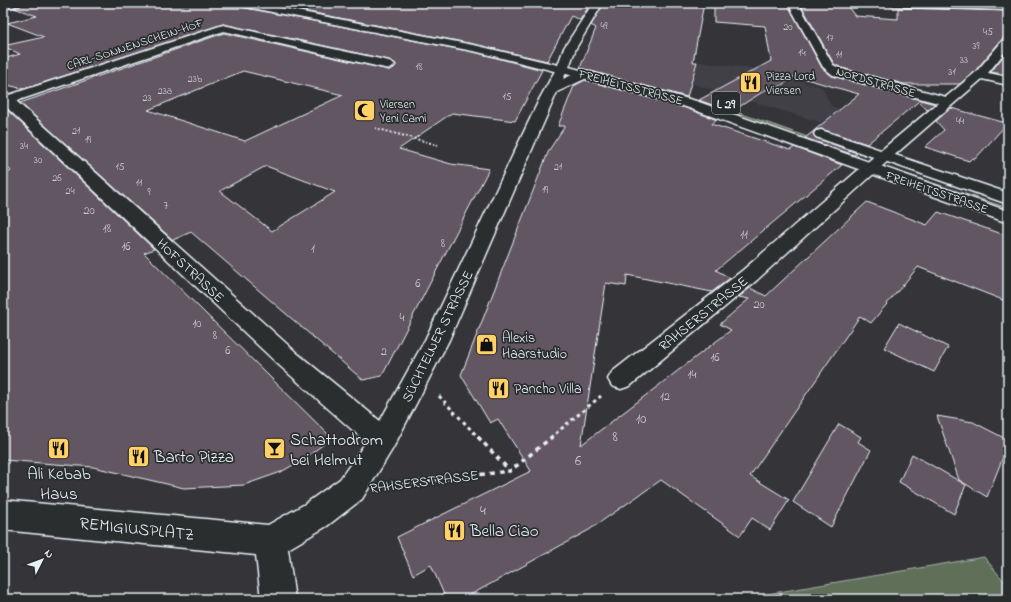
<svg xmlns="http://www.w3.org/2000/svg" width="1011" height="602" font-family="'Indie Flower',sans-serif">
	<rect width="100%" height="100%" fill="#353539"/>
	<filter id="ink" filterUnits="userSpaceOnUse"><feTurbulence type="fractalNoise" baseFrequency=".025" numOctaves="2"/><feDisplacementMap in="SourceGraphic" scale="8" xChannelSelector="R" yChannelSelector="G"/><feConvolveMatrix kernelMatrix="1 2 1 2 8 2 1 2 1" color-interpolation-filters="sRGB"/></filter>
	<g filter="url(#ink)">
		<path fill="#433f46" d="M697,62L759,69L822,87L831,106L841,109L823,123L667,76L694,71Z"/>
		<g fill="#617058" stroke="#a4b0a8">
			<path d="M872,5L999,9L1004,11L1002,15Z"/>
			<path d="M585,70H591L728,109L856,154L859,157H852L724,111Z"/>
			<path d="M897,171L1008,208V213L898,173Z"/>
			<path d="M984,557L1008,586V599H738Z"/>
		</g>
		<g fill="#635764" stroke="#e8f1f8" fill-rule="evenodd">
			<path d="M24,3H235L241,7L478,53L542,70L515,121L452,113L399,149L451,164L489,169L382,376L363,380L191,232L173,240L20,103L224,33L389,70L394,68L396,64L389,60L223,24L24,89L3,84V59L20,54L3,46L44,37L7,23L37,16L14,8L20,6ZM243,71L343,95L245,141L148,110ZM266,166L335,192L272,231L220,191Z"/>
			<path d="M263,3H591L580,20L571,16L547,61L478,45Z"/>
			<path d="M604,3H704L693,62H697L687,97L591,71L589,70L580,68L596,28L591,25Z"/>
			<path d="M714,3H787L822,68L832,76L935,104L927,110L919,101L867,144L821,129L816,130L813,133L816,138L857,153L854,155L805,138L859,94L795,76L776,89L775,84L731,112L699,100L771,61L765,26L714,22Z"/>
			<path d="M800,3H845L855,16L898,19V8L1008,11V37L1003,38L975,71L960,84H904L842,68L834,64Z"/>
			<path d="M1008,50V75L991,72Z"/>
			<path d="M585,80L686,108L717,120L711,124L790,150L794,147L842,165L716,270L730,278L712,292L627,275L626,286L606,283L581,445L731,330L720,324L749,299L739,297L750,288L766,296L867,202L927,225L938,212L1008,236V302L918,267L871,323L860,316L750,476L789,500L770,530L752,518L740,536L661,480L589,530L463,599H446L431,565L413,575L397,537L531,471L498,419L490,423L461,375L549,150L565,126H558L574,86Z"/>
			<path d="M3,108H5L154,249L144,253L332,438L305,458L281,472L244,485L184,488L93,467L3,460V176L11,171L3,162Z"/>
			<path d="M951,108L1006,123L1003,126H1005L975,159L972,158L969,161L925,147L944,130L936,121Z"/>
			<path d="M899,323L948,347L934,372L884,348Z"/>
			<path d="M937,416L973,422L1008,440V445L987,497L959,480Z"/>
			<path d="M839,424L861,437L858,442L871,450L831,527L793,502Z"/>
			<path d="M912,454L966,485L954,514L899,482Z"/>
		</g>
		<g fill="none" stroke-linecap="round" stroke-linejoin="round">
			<defs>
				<g id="minor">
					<path d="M788,3H798L833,65L841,69L946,97L976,72L1004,39L1008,38V48L988,73L1008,77V85L982,79L890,159L757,280L630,386L621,389L612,386L608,379L612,372L743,270L878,153L938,103L833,75L823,67Z"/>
					<path d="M887,3L1008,4V10L892,6Z"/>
					<path d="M223,25L389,61L393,63L395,65L393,67L389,69L224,31L16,101L298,354L380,421L425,340L540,98L556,69L558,66H566L568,69L563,79L581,71H589L591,74L589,77L557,92L449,340L393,448L362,499L327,526L288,549L294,593L296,599H261L256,555L3,530V500L268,525L305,504L340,479L366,442L280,366L3,104V93L9,95Z"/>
				</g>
				<g id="major">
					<path d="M3,3H22L20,5L3,9Z"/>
					<path d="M236,3H255L478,46L558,65L564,48L593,3H603L576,48L569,67L696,101L1008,211V223L686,107L590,80L478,52L241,6Z"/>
					<path d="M821,130L1008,193V204L816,137L814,134L816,131Z"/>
				</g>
			</defs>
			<use href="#minor" stroke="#e8f1f8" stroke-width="3"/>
			<use href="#major" stroke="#e8f1f8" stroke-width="3"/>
			<path stroke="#e8f1f8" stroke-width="2" stroke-dasharray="2 2" stroke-linecap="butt" d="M375,128L438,145"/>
			<g stroke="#e8f1f8" stroke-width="3" stroke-dasharray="3.5 3.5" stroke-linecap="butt">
				<path d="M439,396L479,438"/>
				<path d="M550,438L601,396"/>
			</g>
			<g stroke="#e8f1f8" stroke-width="3.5" stroke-dasharray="4.5 4.5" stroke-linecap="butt">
				<path d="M478,437L510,471"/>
				<path d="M391,485L510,471L552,437"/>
			</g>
			<use href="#minor" fill="#2a2d2e" fill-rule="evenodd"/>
			<use href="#major" fill="#2a2d2e" fill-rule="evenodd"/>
		</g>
	</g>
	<defs>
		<symbol id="restaurant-square" viewBox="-11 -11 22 22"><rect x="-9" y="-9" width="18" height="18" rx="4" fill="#ffd166" stroke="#2a2d2e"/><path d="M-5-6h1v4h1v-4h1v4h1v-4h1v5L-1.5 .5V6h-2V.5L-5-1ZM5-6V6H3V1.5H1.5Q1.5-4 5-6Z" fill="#111"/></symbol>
		<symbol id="mosque-square" viewBox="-11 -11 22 22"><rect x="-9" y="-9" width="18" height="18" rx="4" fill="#ffd166" stroke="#2a2d2e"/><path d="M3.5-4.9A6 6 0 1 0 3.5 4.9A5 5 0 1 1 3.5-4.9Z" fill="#111"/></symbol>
		<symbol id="shop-square" viewBox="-11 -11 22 22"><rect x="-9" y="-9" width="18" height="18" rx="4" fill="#ffd166" stroke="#2a2d2e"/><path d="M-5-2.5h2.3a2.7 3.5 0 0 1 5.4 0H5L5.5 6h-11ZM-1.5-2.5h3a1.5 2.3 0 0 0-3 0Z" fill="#111"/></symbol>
		<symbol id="bar-square" viewBox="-11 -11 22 22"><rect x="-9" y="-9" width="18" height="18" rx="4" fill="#ffd166" stroke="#2a2d2e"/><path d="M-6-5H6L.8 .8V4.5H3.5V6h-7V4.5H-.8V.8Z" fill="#111"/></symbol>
	</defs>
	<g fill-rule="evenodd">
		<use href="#restaurant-square" x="738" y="70" width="25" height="25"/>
		<use href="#mosque-square" x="352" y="98" width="25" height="25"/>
		<use href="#shop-square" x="474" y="332" width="25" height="25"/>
		<use href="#restaurant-square" x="486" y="376" width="25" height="25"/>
		<use href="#restaurant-square" x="46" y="436" width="25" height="25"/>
		<use href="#bar-square" x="262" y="436" width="25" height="25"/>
		<use href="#restaurant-square" x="126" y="444" width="25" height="25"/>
		<use href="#restaurant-square" x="442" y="518" width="25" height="25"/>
	</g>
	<g text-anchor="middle" stroke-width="3.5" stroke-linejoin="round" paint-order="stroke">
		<g font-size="10" fill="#c7cad3">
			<text x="604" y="29">49</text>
			<text x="788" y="30">20</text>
			<text x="988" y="35">45</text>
			<text x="830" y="41">17</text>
			<text x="976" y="49">39</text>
			<text x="802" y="56">14</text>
			<text x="839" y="58">11</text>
			<text x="964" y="63">33</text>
			<text x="419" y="70">18</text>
			<text x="952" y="75">31</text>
			<text x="195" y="82">23b</text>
			<text x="165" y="94">23a</text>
			<text x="507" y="100">15</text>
			<text x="147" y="101">23</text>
			<text x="960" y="124">44</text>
			<text x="76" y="134">21</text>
			<text x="88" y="143">19</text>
			<text x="24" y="149">34</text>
			<text x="38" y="163">30</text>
			<text x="120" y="170">15</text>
			<text x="558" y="170">21</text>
			<text x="57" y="181">26</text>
			<text x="139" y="186">11</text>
			<text x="545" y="193">19</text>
			<text x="70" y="194">24</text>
			<text x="149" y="195">9</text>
		</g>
		<g font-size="12" fill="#e8f1f8" stroke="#2a2d2e">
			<text transform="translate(135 44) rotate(-18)" y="4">CARL-SONNENSCHEIN-HOF</text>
			<text transform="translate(876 82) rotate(16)" y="4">NORDSTRASSE</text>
			<text transform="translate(631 87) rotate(15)" y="4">FREIHEITSSTRASSE</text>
			<text transform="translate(937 192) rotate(19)" y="4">FREIHEITSSTRASSE</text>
		</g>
		<g font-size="12" fill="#e8f1f8" stroke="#2a2d2e" text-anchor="start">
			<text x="766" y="80">Pizza Lord<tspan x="766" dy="14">Viersen</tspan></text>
			<text x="380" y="108">Viersen<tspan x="380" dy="14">Yeni Cami</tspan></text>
		</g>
		<g font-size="12" fill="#c7cad3">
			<text x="166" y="209">7</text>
			<text x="89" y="214">20</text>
			<text x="107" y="232">18</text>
			<text x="744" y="238">11</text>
			<text x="443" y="247">8</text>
			<text x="126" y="250">16</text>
			<text x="313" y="252">1</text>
			<text x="418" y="287">6</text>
			<text x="759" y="308">20</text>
			<text x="402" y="321">4</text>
			<text x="197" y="327">10</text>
			<text x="215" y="339">8</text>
			<text x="228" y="354">6</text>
			<text x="384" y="355">2</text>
			<text x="715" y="361">16</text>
			<text x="692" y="378">14</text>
			<text x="665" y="400">12</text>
		</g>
		<rect fill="#2a2d2e" stroke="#afb6bb" stroke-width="1" x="712" y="92" width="28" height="22" rx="3"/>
		<g font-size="13" font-weight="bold" fill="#e8f1f8">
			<text x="726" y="108">L 29</text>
		</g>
		<g font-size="14" fill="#e8f1f8" stroke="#2a2d2e">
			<text transform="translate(191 270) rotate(43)" y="5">HOFSTRASSE</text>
			<text transform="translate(703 313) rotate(-39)" y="5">RAHSERSTRASSE</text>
			<text transform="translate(437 336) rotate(-64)" y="5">SÜCHTELNER STRASSE</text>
			<text transform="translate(424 481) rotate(-7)" y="5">RAHSERSTRASSE</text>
		</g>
		<g font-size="14" fill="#e8f1f8" stroke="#2a2d2e" text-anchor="start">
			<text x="502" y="342">Alexis<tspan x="502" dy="16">Haarstudio</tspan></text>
			<text x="514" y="393">Pancho Villa</text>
		</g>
		<g font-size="14" fill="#c7cad3">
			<text x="641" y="423">10</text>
			<text x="615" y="441">8</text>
			<text x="578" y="465">6</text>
			<text x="483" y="515">4</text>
		</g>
		<g font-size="17" fill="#e8f1f8" stroke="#2a2d2e" text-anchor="start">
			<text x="290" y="445">Schattodrom<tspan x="290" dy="20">bei Helmut</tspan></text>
			<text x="154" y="462">Barto Pizza</text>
			<text x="59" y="479" text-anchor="middle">Ali Kebab<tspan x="59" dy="20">Haus</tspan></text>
			<text x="470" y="536">Bella Ciao</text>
		</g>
		<g font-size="17" fill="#e8f1f8" stroke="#2a2d2e">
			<text transform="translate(137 528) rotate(6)" y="6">REMIGIUSPLATZ</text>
		</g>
	</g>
	<rect width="1011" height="602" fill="none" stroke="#2a2d2e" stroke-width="16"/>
	<rect x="8" y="8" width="995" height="586" fill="none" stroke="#e8f1f8" stroke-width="1.5" filter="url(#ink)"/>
	<g transform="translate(42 560) rotate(48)" stroke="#2a2d2e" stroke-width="3" paint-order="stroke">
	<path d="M0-3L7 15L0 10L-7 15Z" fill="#e8f1f8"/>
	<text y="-6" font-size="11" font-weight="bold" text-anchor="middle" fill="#e8f1f8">N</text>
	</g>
</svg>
